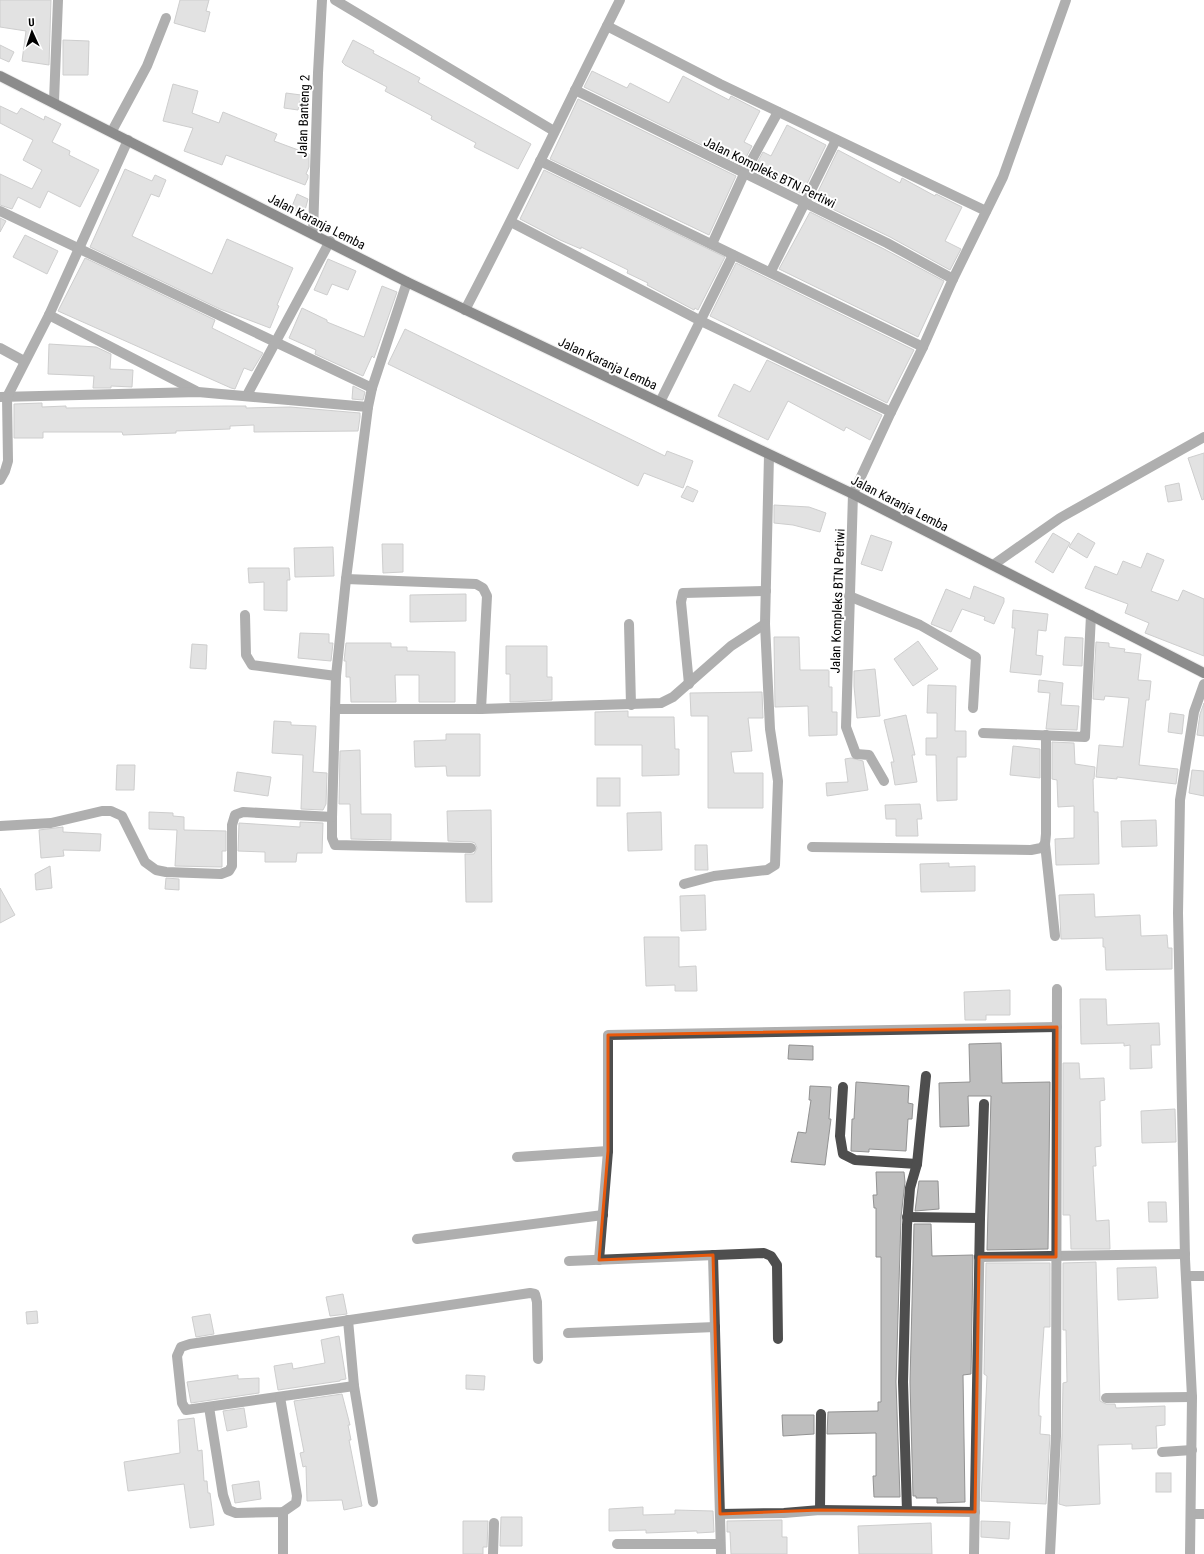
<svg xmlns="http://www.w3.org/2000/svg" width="1204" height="1554" font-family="'Roboto Condensed',sans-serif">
	<rect width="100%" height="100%" fill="#fff"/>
	<g fill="#bebebe" stroke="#929292">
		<path d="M0,0H51L49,65L22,61L26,31L0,27Z"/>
		<path d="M180,0H209L206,11L210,12L205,32L174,23Z"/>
		<path d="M63,40L89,41L88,75H63Z"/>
		<path d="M353,40L374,51L373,53L420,78L418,82L531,144L518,169L474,147L476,143L431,119L432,116L385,91L387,87L345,65L342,62Z"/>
		<path d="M0,45L14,52L9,62L0,58Z"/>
		<path d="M592,71L627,88L630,83L669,103L683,76L729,100L731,96L760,111L744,142L752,146L742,165L584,87Z"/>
		<path d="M173,84L198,91L192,113L219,123L223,112L277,134L274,141L309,154V167L306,174L308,175V178L305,185L226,155L222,165L184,151L193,128L163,121Z"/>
		<path d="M286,93L301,95L298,110L284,108Z"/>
		<path d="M578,99L736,176L709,235L550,159Z"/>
		<path d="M0,106L17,114L21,108L44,120L45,116L61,124L52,142L70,151L69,155L99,170L80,207L48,191L40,208L18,197L12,209L0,205V174L32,189L42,170L23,160L33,140L0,123Z"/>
		<path d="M787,125L826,145L802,194L753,170L763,152L771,156Z"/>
		<path d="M838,150L900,183L902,178L935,196L936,194L962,207L945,241L961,249L950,270L890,237L814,200Z"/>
		<path d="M125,169L152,181L155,175L166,180L159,197L151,194L132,236L212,274L227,239L293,268L277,305L279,306L270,328L220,309L90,247Z"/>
		<path d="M544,170L725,257L698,310L695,308L694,310L647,285L648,283L627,273L628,270L581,247V249L560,240L520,219Z"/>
		<path d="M297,194L308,199L304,214L291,209Z"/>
		<path d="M810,212L884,249L944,281L918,337L779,269Z"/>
		<path d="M0,218L6,221L0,232Z"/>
		<path d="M25,235L58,251L47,274L13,257Z"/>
		<path d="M85,258L215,320L212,328L263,353L252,371L244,368L235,389L231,388L58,311Z"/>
		<path d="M328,259L356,271L348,290L332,284L327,295L314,290Z"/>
		<path d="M736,263L914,350L887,403L710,316Z"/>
		<path d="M382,286L397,292L374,358L372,356L363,376L315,354L316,350L289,338L302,308L327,320V322L364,337Z"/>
		<path d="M405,329L665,456L667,451L693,461L683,488L644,473L638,486L388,364Z"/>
		<path d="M49,344L96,347L111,354L110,369L133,370L132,387L111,386V388H93L94,376L48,374Z"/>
		<path d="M767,360L882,415L870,440L846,427L844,431L788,401L768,440L718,416L734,384L750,392Z"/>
		<path d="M353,386L365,392L363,400L352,399Z"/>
		<path d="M42,403V407L66,406V408L227,406H246V408L290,407L360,413V417L358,431L254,432V425L230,426V429L176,431V433L123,435L122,432H43V438H14V404Z"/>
		<path d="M1204,453V499L1202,500L1188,458Z"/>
		<path d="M1179,483L1182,500L1168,502L1165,486Z"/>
		<path d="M687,486L698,491L693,502L681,497Z"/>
		<path d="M774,505L809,507L826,513L820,532L793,525L774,523Z"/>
		<path d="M1053,533L1070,543L1053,573L1035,562Z"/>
		<path d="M1078,533L1095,543L1087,558L1069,547Z"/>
		<path d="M871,535L892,542L882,571L861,564Z"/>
		<path d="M382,544H403V572L383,573Z"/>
		<path d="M333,547L334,576L295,577L294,548Z"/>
		<path d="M1147,553L1164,560L1151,591L1178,601L1183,590L1204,599V656L1145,633L1149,623L1125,613L1128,604L1085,588L1095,566L1117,575L1123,561L1141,568Z"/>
		<path d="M248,568H289L290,580H287V611L264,610V582L249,583Z"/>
		<path d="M974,586L1004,598V602L994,624L984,620L985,617L962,609L951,632L931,624L946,589L970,599Z"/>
		<path d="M466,594V621L410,622V595Z"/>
		<path d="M1013,610L1048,614L1046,631L1038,630L1036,655L1043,656L1041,675L1010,672L1015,628H1012Z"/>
		<path d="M300,633L329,634V643H333L331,661L298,658Z"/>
		<path d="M774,637H799L800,670H829V687H832V712H837V735L809,736L808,706L775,707Z"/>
		<path d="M1065,637L1083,638L1082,666L1063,665Z"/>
		<path d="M918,641L938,669L913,686L894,659Z"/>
		<path d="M1096,642L1109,643V647L1125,649L1124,652L1141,654L1138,680L1151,681L1149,700H1146L1139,765L1178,769L1176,784L1117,777V779L1096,777L1099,745L1123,747L1129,698L1105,696L1104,700L1093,699Z"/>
		<path d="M346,643H391V647H407V651L455,652V702H419V675H395L396,702H351L350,677H346V661H344Z"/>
		<path d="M192,644L207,645L206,669L190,668Z"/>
		<path d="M506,646H547V677H552V700L510,702V674H506Z"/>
		<path d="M875,669L880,716L857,718L854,686V671Z"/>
		<path d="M1039,680L1063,683L1061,705L1079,706L1077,730L1046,729L1050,693L1038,692Z"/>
		<path d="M928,685L956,686L955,731H966V757H957V800L937,801L936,755H926V738H937V713H927Z"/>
		<path d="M762,692L763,718H748L752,751L731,752L734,773H763V808H708V716H691L690,693Z"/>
		<path d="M1204,703V736L1197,735L1200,714Z"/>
		<path d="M628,711V717H674L675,749H679V775L642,776V745H595V712Z"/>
		<path d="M1170,713L1184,715L1182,734L1168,732Z"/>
		<path d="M906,715L915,755H912L917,782L895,785L891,762H894L884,720Z"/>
		<path d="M274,721L291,722V725L316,726L313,772L327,773L326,804L323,810L301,809L303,755L272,753Z"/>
		<path d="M446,734H480V776H447L446,766L415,767L414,741L446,740Z"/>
		<path d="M1052,742L1074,743L1075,764L1095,767L1094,779H1093L1094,812H1098L1099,864L1056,865L1055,839L1074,838V806L1058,807L1057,780L1052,779Z"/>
		<path d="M1013,746L1040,749V778L1010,775Z"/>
		<path d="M360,750L361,814H391V840L351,839L350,804H339L340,751Z"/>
		<path d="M851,758L863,761L868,790L827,796L826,783L848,782L845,759Z"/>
		<path d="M117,765H135L134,790H116Z"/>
		<path d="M1192,770L1204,771V796L1189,793Z"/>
		<path d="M237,772L271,777L268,796L234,791Z"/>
		<rect x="597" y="778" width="23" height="28"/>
		<path d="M920,804L922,819H917L918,836H896V819H886L885,805Z"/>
		<path d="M491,810L492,902H466L465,854H474L477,848L475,843L472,842L448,841L447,811Z"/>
		<path d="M149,812L173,813V816L184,817V830L226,831V851H222V867L175,866L177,830L149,829Z"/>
		<path d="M661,812L662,850L628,851L627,813Z"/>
		<path d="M1156,820L1157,846L1122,847L1121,821Z"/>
		<path d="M300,822L323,823L322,853H297L296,862H265V852L238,851L239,823L300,827Z"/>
		<path d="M63,827V832L101,834L100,851L63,850L64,856L41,858L39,830Z"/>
		<path d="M695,845H707L708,870H695Z"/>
		<path d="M949,863V867L975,866V891L921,892L920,864Z"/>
		<path d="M50,866L52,888L36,890L35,874Z"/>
		<path d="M166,878L179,879V890L165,889Z"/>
		<path d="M0,888L15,915L0,923Z"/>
		<path d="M1094,894L1095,917L1140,915L1141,936L1167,935L1168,948H1172V969L1106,970L1105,947H1103V938L1061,939L1059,895Z"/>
		<path d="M705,895L706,930L681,931L680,896Z"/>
		<path d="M644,937H679V967L696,966L697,991H675V985L646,986Z"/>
		<path d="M1010,990V1015H986V1020H965L964,992Z"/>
		<path d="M1080,999H1106L1107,1025L1159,1023L1160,1045H1151L1152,1068L1130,1069V1045L1124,1046V1043L1081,1044Z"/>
		<path d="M1001,1043L1002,1083L1050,1082L1048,1249L987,1250L991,1096H968L969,1126L940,1127L939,1083L970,1082L969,1044Z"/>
		<path d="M789,1045L813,1046V1060L788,1059Z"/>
		<path d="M1063,1063H1079L1080,1079L1104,1078L1105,1100L1100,1101L1101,1146L1095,1147L1096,1166H1093L1096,1221L1109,1220L1110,1249H1071L1070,1215H1063Z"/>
		<path d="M856,1082L909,1086L908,1103L913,1104L912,1119H908L906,1151L869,1149V1152L851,1151L852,1119H854Z"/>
		<path d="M810,1086L831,1087L829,1119H831L825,1165L791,1162L798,1132L806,1133L811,1100H809Z"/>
		<path d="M1175,1109L1176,1142L1142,1143L1141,1111Z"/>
		<path d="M876,1172H904L905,1182L901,1217L896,1382L900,1497H874L873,1476H876V1433L827,1434L828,1412L878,1411V1402H881V1257H876V1208H874L873,1195H877Z"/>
		<path d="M919,1181H938L939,1209L915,1211Z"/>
		<path d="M1148,1202H1166L1167,1222H1149Z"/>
		<path d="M914,1224H931L932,1256L973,1255L971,1374L963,1375L965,1502L937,1503V1498H916V1496H913L910,1382Z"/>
		<path d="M1096,1262L1100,1401L1106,1404H1115L1116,1408L1165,1406V1425L1156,1426L1157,1448L1132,1449V1444L1098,1445L1100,1504L1066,1506L1059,1504L1062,1436L1063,1383L1067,1382L1066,1330H1063V1263Z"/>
		<path d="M986,1263H1050V1327H1044L1039,1400V1416H1041L1040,1434L1050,1435L1046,1504L981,1501L987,1376L984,1374Z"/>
		<path d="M1156,1267L1158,1298L1118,1300L1117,1268Z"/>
		<path d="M343,1294L347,1314L330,1316L326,1297Z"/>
		<path d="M37,1311L38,1323L27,1324L26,1312Z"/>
		<path d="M210,1314L214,1334L196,1337L192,1317Z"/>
		<path d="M339,1336L346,1379L340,1380V1381L278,1390L274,1366L292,1363L293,1369L325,1363L321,1340Z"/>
		<path d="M238,1375V1379L259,1378V1393L191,1403L187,1382Z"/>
		<path d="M466,1375L485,1376L484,1390L466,1389Z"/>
		<path d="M342,1394L350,1425H348L351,1440H349L362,1506L344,1510L342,1500L307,1501L306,1466L303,1467L300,1453L304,1452L294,1401Z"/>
		<path d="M244,1408L247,1427L227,1431L223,1411Z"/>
		<path d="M782,1415H814V1434L783,1436Z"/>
		<path d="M194,1418L198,1451L202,1450L204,1481H207L208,1493H210L214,1525L190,1528L184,1484L128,1491L124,1462L180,1453L178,1420Z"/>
		<rect x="1156" y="1473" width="15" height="19"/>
		<path d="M259,1481L261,1499L235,1503L232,1485Z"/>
		<path d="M643,1507V1515L675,1514V1510L713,1511L714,1532L697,1533V1531L646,1533V1530L609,1531V1509Z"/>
		<path d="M501,1517H522V1546H500Z"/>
		<path d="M782,1520V1537H787V1554H731L730,1532H727V1521Z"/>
		<path d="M463,1521H488L487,1547H483V1554H463Z"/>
		<path d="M981,1521L1010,1522L1009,1539L981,1537Z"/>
		<path d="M931,1523L932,1554H859L858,1526Z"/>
	</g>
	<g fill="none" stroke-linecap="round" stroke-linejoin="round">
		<defs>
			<path id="major" d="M0,76L407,282L853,494L1204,673"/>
		</defs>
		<use href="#major" stroke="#dbdbdb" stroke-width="12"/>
		<g stroke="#4e4e4e" stroke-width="10">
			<path d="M335,0L554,131"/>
			<path d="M607,26L720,84L986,211"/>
			<path d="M575,90L887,243L953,279"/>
			<path d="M54,101L58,0"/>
			<path d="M112,131L147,66L166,18"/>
			<path d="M540,161C668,223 796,284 923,347"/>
			<path d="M0,211L372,388"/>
			<path d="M511,222L701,321L891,412"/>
			<path d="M313,234L318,73L322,0"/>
			<path d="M712,244L744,174L778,112"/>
			<path d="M771,271L836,140"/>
			<path d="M465,310C519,207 568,103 620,0"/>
			<path d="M49,315L196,391"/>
			<path d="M0,348L24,361"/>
			<path d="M247,395L330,241"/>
			<path d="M0,397L198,392L368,407"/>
			<path d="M660,402L733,255"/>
			<path d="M0,480L5,471L8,461L7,397L49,315L128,140"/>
			<path d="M993,565L1060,518L1204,437"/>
			<path d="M849,596L920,625L976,657L973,708"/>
			<path d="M245,615L246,655L252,665L336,676"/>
			<path d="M629,624L631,705"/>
			<path d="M689,684L681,602L683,593L766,591"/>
			<path d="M335,709H481L487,596L483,588L476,584L346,579"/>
			<path d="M481,709L661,703L673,697L731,646L765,624L769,455"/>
			<path d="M983,733L1085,737L1091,615"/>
			<path d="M1046,735V834L1045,844L1055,936"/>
			<path d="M884,781L869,755L856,754L846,727L853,494L891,412L923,347L953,279L1003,177L1066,0"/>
			<path d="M332,817V838L335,845L471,848"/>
			<path d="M0,826L51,823L102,811H111L122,816L145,862L156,870L166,872L221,874L229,871L232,866V825L235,815L243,812L332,817L336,676L346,579L368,407L372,388L407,282"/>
			<path d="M812,847L1031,850L1041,848L1045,844"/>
			<path d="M684,884L714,876L767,870L775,865L778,781L770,729L765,624"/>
			<path d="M843,1087L840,1136L843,1154L855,1160L917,1164"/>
			<path d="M517,1157L608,1151"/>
			<path d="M907,1217L980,1218"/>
			<path d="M417,1239L603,1215"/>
			<path d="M713,1255L721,1554"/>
			<path d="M979,1257L1185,1254"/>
			<path d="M599,1260L608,1151V1035L1057,1027"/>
			<path d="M569,1261L764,1253L771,1256L777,1265L778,1339"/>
			<path d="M1186,1276H1204"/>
			<path d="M348,1320L354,1386L373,1502"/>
			<path d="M568,1333L715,1327"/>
			<path d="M354,1386L186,1410L182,1403L177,1356L181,1347L190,1344L530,1293L535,1294L537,1302L538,1359"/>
			<path d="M1106,1398L1192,1397"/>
			<path d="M209,1407L223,1495L228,1510L236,1513L283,1512L296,1503L297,1496L280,1397"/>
			<path d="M1162,1452L1192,1450"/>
			<path d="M820,1510L821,1414"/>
			<path d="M907,1511L903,1382L907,1225L910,1188L917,1164L926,1076"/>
			<path d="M283,1512V1554"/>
			<path d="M720,1514L784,1513L820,1510L975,1512"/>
			<path d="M1191,1514H1204"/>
			<path d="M617,1544H720"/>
			<path d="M493,1554L494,1523"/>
			<path d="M974,1554L980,1218L984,1104"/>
			<path d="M1050,1554L1056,1436L1057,989"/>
			<path d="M1190,1554L1192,1397L1185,1259L1183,1154L1178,913L1180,800L1194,712L1204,684"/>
		</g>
		<use href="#major" stroke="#000" stroke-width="10"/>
	</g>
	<path d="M0 0H1204V1554H0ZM1057,1027L1056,1257H979L975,1512L820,1510L720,1514L713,1255L599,1260L608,1151V1035Z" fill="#fff" fill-opacity=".55" fill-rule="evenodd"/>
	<path fill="none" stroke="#e8590c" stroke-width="3" stroke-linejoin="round" d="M1057,1027L1056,1257H979L975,1512L820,1510L720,1514L713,1255L599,1260L608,1151V1035Z"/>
	<g text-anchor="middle" stroke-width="4" stroke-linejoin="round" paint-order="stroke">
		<g font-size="13" fill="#000" stroke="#fff">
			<text transform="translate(303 116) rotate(-88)" y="5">Jalan Banteng 2</text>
			<text transform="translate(770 172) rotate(26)" y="5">Jalan Kompleks BTN Pertiwi</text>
			<text transform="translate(317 221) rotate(27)" y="5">Jalan Karanja Lemba</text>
			<text transform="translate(608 363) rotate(25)" y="5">Jalan Karanja Lemba</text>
			<text transform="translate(900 503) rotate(27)" y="5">Jalan Karanja Lemba</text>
			<text transform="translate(837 601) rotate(-88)" y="5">Jalan Kompleks BTN Pertiwi</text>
		</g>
	</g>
	<g transform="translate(32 32) rotate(357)" stroke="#ffffff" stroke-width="3" paint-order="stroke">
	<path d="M0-3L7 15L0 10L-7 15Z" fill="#000000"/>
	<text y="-6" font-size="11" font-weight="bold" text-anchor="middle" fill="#000000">U</text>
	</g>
</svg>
